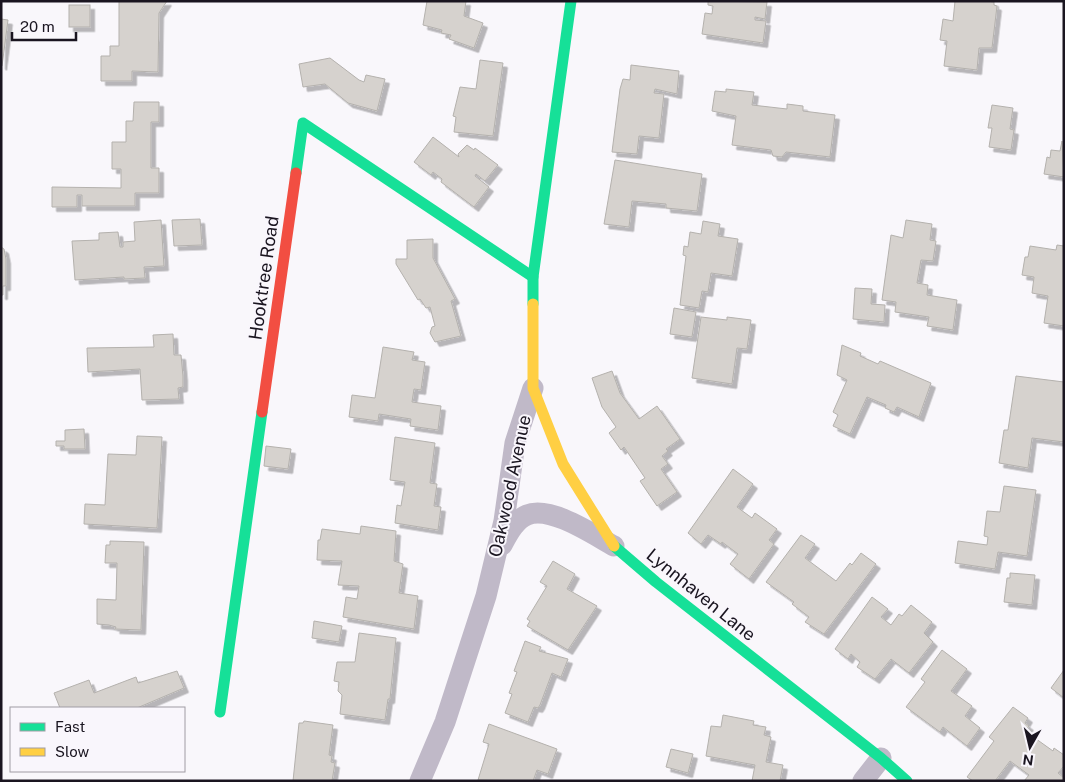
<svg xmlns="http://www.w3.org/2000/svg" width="1065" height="782" font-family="'Public Sans',sans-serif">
	<defs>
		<filter id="shadow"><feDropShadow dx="4.5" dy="4.5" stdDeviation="0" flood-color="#0004"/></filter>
	</defs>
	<rect width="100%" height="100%" fill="#f9f7fb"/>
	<g fill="#d6d2ce" stroke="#b4b1ad" filter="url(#shadow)">
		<path d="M119,1H167L159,13L158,72L132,71V81H101V56H110V46H119Z"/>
		<path d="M427,1H466L464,16L483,23L474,48L449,39L451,35L441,33L442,30L423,25Z"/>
		<path d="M708,1L767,2L765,19L755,17V20L766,21L763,43L702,34L705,13L712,14L713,6L708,5Z"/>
		<path d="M955,1H987L994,2V5L997,6L992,48H979L977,70L944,66L947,41L940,40L943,19L953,21Z"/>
		<rect x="69" y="5" width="21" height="22"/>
		<path d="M1,19L8,20L2,66L1,65Z"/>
		<path d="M330,58L359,80L364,82L366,75L385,79L377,111L348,103L325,84L303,87L299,64Z"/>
		<path d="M480,60L503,63L493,136L454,132L456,117L453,116L460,87L476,89Z"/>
		<path d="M631,65L679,71L677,94L655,89L654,93L664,94L659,138L639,136L637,154L612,152L620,89L623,79L630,80Z"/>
		<path d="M726,89L754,92L752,105L787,109V104L803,106V111L835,115L830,157L786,152L782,157L773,156L771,150L732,145L736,116L712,111L715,91L726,92Z"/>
		<path d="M134,102H159V122H151V168H159V193H135V206H82V195H77V207H52V187L121,188V169H112V142H126V121H133Z"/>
		<path d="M992,105L1013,108L1010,129L1014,130L1011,150L989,147L992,128H988Z"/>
		<path d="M433,137L459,157L458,154L467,145L474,150L475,148L498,165L485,181L476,174L475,176L489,187L474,207L441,182L442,179L433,172L431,175L414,162Z"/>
		<path d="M1062,141L1064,177L1044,174L1047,157L1050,158L1051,150L1060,151Z"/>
		<path d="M615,160L702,174L697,211L666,208V204L632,201L629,227L604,224Z"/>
		<path d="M200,219L202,245L174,246L172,220Z"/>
		<path d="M161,220L164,266L144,267L145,278L124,279V277L75,280L72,241L99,240V233L118,232L120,247H123V242L135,241L134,222Z"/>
		<path d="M906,220L932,224L930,240L936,241L933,261L921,260L917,283L928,285L927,295L957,300L953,330L927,326L929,317L895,312L896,302L882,300L891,235L903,238Z"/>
		<path d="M703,221L720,224L718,236L738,239L732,276L711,273L708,292L702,291L699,308L680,305L686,256L683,255L684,246L688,247L690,232L701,234Z"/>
		<path d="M433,239V258L455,299L451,301L461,336L435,342L430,333L432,327L435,326L430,307L426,308L420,299L418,300L396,264V259H407V240Z"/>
		<path d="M1057,245L1064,246V326L1044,323L1048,296L1032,293L1034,277L1022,275L1025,257H1028L1030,246L1056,250Z"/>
		<path d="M1,247L4,249L6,259V286H3V295H1Z"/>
		<path d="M855,288L872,289L871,304L885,305L884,322L853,319Z"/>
		<path d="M674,308L696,312L692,337L670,334Z"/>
		<path d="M701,317L727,320V317L751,320L747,349L737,348L732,384L692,378Z"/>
		<path d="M173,334L174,355H181L183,376V387L178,388L179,399L142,400L140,369L88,372L87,348L154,347L153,335Z"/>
		<path d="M842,345L861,353L860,356L878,364L880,361L931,383L919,417L897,407L894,412L885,408L886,405L867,397L850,434L833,426L838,415L833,412L847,380L837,375Z"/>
		<path d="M383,347L414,352L412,360L425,362L421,390L414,389L412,402L441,406L438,430L410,426L411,419L379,414L378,421L349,417L352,395L375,398Z"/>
		<path d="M612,371L620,393L639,419L657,406L680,439L666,449L668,451L662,456L668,464L661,469L677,492L657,506L640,481L645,478L624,447L621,450L609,433L616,427L602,407L592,378Z"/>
		<path d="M1016,376L1064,382V442L1032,438L1028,468L999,463L1004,430H1008Z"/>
		<path d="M84,429L85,449H64V446H56V441H65V430Z"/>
		<path d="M137,436L162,437L157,528L84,524L85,504L105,505L108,454L136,455Z"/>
		<path d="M395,437L435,443L430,483L437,484L434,506L441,507L438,530L395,523L397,505L401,506L405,482L390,480Z"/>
		<path d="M266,446L291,449L288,469L264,466Z"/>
		<path d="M733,469L753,484L737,507L752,518L755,513L777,529L769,540L774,544L749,579L730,564L738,554L722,542L721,544L708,535L701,544L688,533Z"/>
		<path d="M1004,486L1036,490L1027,556L998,552L995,569L955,563L958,541L987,545L988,537L984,536L987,511L1000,512Z"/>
		<path d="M361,526L396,531L394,561L403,564L399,593L418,596L414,629L343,617L346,597L357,599L359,586L338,585L342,561L317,560L318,540H320L322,529L360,534Z"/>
		<path d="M801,535L815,544L805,558L836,581L850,563L852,565L861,553L876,564L824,634L805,622L809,617L792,604L794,602L766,582Z"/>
		<path d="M110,541L144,542L141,630L115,629L116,627L109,625L97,624V599L116,600L117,563H105L106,545H110Z"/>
		<path d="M553,561L575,574L567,589L597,606L568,650L527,626L530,621L527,619L547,586L540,582Z"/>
		<path d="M1010,573L1035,575L1032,605L1004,602L1007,578H1010Z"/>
		<path d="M872,597L888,609L881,617L891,625L899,614L902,616L911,605L932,622L924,633L933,642L909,673L891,659L875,679L857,667L860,662L851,654L848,659L835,649Z"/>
		<path d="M314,621L342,626L339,642L312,638Z"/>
		<path d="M359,633L396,638L390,699H388L385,720L340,714L342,695L338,691L339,682L334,681L337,662H355Z"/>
		<path d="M525,641L541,647L539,651L568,659L561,677L552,673L540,705L538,708L534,707L528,722L505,713L512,694L509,693L517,672L514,671Z"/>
		<path d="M942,650L967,669L951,691L972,706L965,716L980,728L967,746L943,727L940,732L906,707L925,682L921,679Z"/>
		<path d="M1064,670V698L1051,688Z"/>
		<path d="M177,671L184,688L137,708H60L54,693L89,680L94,693L136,677L138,683Z"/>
		<path d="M1013,707L1028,718L1025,723L1029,726L1025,731L1053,751L1054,748L1064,755V766L1058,773L1064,778V781H1024L1029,775L1010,761L995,781H973L967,777L994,741L989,737Z"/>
		<path d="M723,715L754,721L753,725L766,727L764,735L771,737L766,762L783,765L780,781H752L755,765L706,756L711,726L721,727Z"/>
		<path d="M304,721L333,725L329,755L332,756L331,762L335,763L332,781H293L299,723H303Z"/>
		<path d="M489,724L557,749L548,774L537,770L533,781L478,780L489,744L483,742Z"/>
		<path d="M671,749L693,754L688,773L666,767Z"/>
	</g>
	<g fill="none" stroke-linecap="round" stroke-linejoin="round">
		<g stroke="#c0b9c8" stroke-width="21">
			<path d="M502,545C508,534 515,520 527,515C550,505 594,535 614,546"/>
			<path d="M420,781L445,722L486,596L504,521L515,443L533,388"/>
			<path d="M863,781L881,758"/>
		</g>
		<g stroke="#16e098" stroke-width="11">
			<path d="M296,173L303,123L533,277"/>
			<path d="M533,304V277L571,1"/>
			<path d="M614,546L656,582L881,758L907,781"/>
			<path d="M220,712L262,412"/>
		</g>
		<path stroke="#ffcf43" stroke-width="11" d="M533,304V388L563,464L614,546"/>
		<path stroke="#f24e42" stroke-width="11" d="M262,412L296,173"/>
	</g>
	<g text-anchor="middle" stroke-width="4" stroke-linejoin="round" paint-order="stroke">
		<g font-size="18" fill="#1a1520" stroke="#f9f6fc">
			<text transform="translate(264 278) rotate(-82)" y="6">Hooktree Road</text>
			<text transform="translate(510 486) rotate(-78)" y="6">Oakwood Avenue</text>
			<text transform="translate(701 595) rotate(39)" y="6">Lynnhaven Lane</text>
		</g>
	</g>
	<rect width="1065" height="782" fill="none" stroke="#1a1520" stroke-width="5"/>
	<rect x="10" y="707" width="175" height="65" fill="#f9f6fc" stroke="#a09ca4"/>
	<rect x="20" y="723" width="25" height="8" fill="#16e098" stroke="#a09ca4"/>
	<text x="55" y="732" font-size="15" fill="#1a1520">Fast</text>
	<rect x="20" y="748" width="25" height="8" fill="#ffcf43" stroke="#a09ca4"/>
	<text x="55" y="757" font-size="15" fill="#1a1520">Slow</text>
	<g transform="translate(1030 747) rotate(188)" stroke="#f9f6fc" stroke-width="4" paint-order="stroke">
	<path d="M0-4L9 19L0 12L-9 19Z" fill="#1a1520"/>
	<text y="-8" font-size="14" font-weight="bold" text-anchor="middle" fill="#1a1520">N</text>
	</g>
	<path d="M12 32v8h64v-8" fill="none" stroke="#1a1520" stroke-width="2.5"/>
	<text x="20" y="32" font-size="15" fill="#1a1520" stroke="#f9f6fc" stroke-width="4" paint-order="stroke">20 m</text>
</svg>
